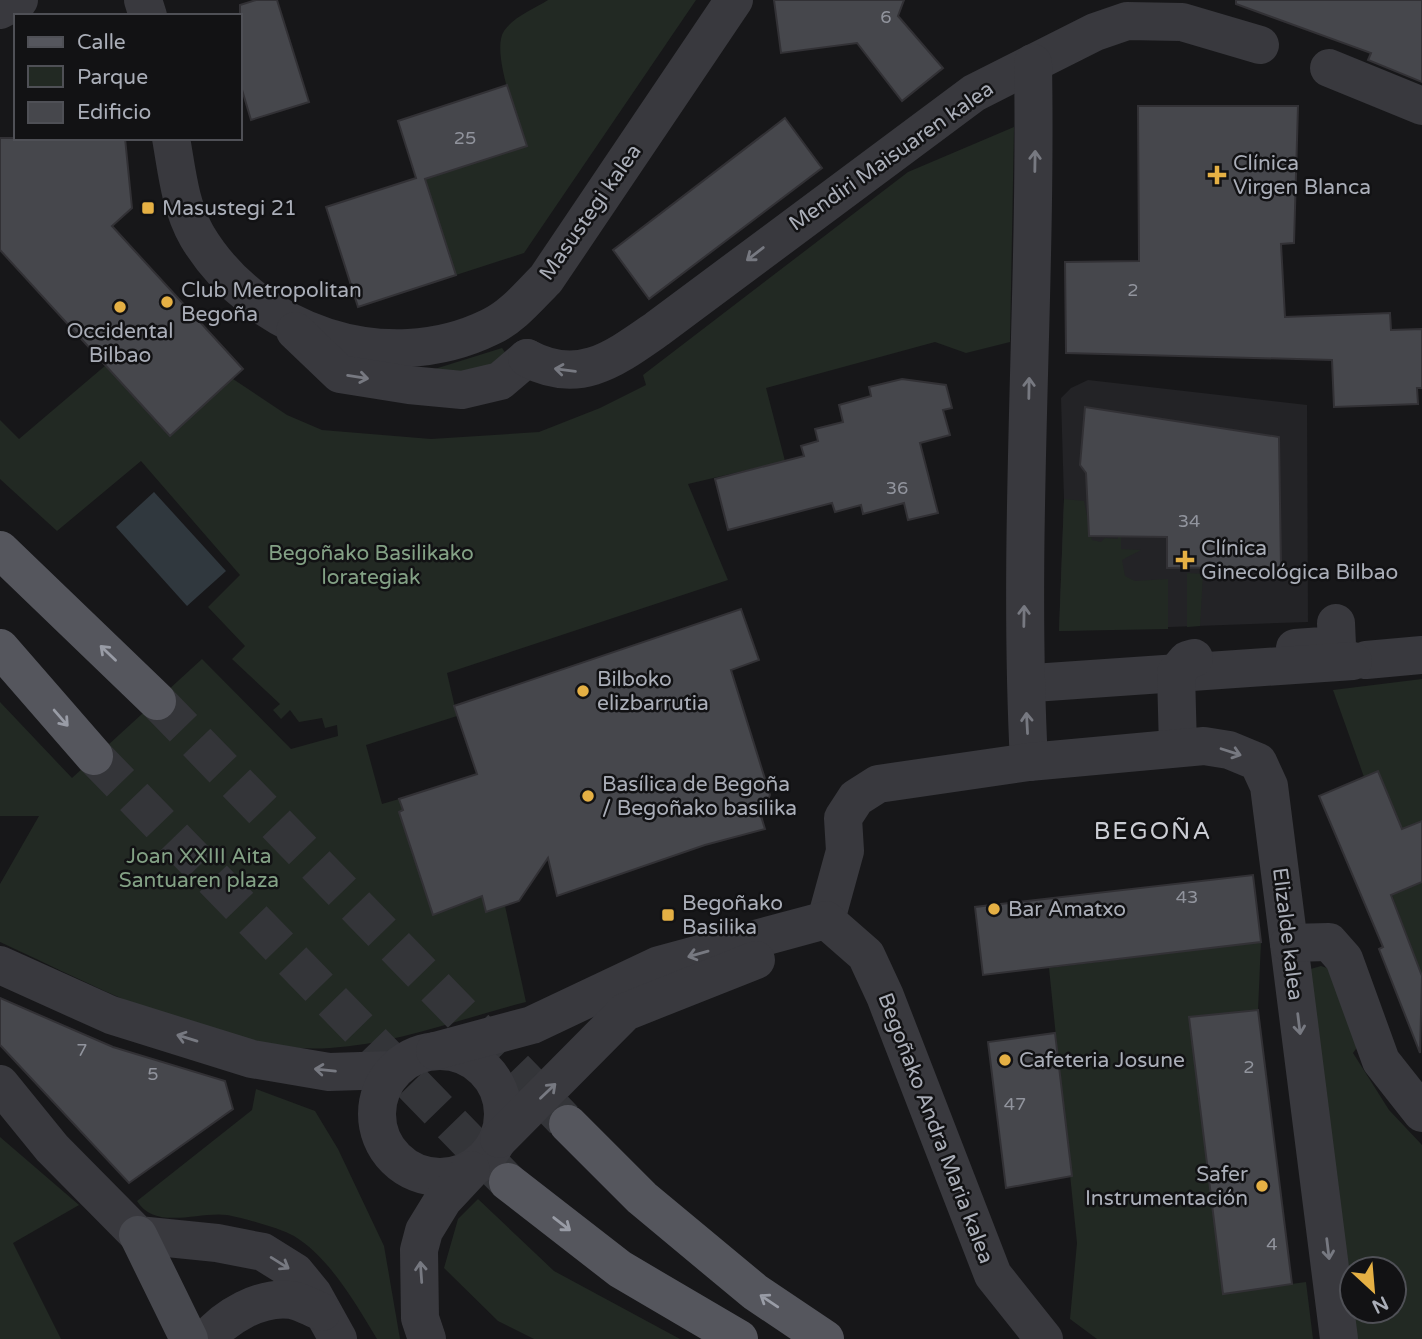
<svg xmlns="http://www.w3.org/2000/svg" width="1422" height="1339" font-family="'Varela Round',sans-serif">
	<rect width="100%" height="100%" fill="#171719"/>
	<path fill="#232326" d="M1088,380L1307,405L1308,622L1059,631L1064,499L1061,398L1071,388Z"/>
	<g fill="#222923" fill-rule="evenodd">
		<path d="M548,0H696L524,253L456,275L425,179L526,146C519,123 490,52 504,31C513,17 534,9 548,0Z"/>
		<path d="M1014,127L1010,342L966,353L935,342L766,388L785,461L688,484L728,580L447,673L457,716L366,745L382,804L399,799L403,810L399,813L401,818L405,817L411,850H416L434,914L440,912V909L481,894L487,912L505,906L526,1002C463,1018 396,1044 330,1048C218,1055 99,987 0,942V884L39,816H0V702L72,778L202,659L291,749L338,736L337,725L325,728L322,718L299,722L290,710L281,719L273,710L280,704L232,659L245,646L208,607L240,575L141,461L57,531L0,479V420L19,439L106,365L233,379L287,415L322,430L431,439L539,432L600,408L646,385L643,375L908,172Z"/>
		<path d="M502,348L506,354L495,371L425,372Z"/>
		<path d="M1064,499L1084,501L1092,540L1101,542L1105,538L1118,539L1117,535H1121V549L1141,550L1122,560L1125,576L1135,581L1168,579V629L1059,631Z"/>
		<path d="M1187,573L1203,574L1200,626L1187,627Z"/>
		<path d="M1422,679V821L1402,829L1378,772L1364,777L1333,690Z"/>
		<path d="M1422,882V976L1392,895Z"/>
		<path d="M1261,942L1258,1010L1190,1017L1224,1293L1306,1282L1313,1339H1097L1070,1319L1077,1243L1049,968Z"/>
		<path d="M1321,966L1333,970L1363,1039L1353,1053L1389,1110L1422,1145V1339H1347L1307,970ZM1352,1269H1394V1311H1352Z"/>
		<path d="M256,1089L315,1111L338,1149L384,1246L400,1339H377C356,1304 329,1257 294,1236C280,1228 243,1218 227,1215C199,1211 155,1231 137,1201L252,1110Z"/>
		<path d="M0,1137L79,1205L13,1243L61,1339H0Z"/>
		<path d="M478,1199L554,1271L680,1339H534L498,1321L444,1268L458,1219Z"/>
	</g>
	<path fill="#30383e" d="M154,492L226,571L187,606L116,527Z"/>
	<g fill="#46474c" stroke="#323135" stroke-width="2">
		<path d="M256,0H277L309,102L251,120L240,83V5Z"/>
		<path d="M774,0H904L898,16L943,68L902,101L857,43L781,53Z"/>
		<path d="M1236,0H1422V82L1368,60L1371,53L1236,4Z"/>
		<path d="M507,85L527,146L425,179L456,275L358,307L326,207L416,178L398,121Z"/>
		<path d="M1138,106H1298L1294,243L1281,244L1285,317L1390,313L1391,330L1422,329V388H1417L1418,404L1334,407L1332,360L1066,353L1065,262L1139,261Z"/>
		<path d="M785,118L822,168L649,299L613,250Z"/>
		<path d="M0,138H125L132,208L112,226L243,369L170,436L0,250Z"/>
		<path d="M902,379L946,385L952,408L943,410L950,435L920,443L938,513L908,520L904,503L863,514L861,505L835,512L832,503L728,530L715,479L804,456L801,446L818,441L815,429L843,422L839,405L871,396L869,387Z"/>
		<path d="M1085,407L1279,437L1281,567L1167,568V537L1089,536L1086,473L1080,465Z"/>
		<path d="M741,609L759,660L731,670L770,795L761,816L765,829L705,845L557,896L548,858L519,901L486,912L482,896L433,915L399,812L403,810L399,799L477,774L454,706Z"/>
		<path d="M1378,771L1402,829L1422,821V882L1391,895L1422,976L1420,1053L1379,949L1383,947L1319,796Z"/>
		<path d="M1253,875L1261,942L983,975L975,907Z"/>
		<path d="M0,998L113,1047L225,1081L233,1109L129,1183L0,1045Z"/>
		<path d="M1258,1010L1292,1284L1223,1294L1189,1017Z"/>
		<path d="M1055,1033L1072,1176L1006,1188L988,1042Z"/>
	</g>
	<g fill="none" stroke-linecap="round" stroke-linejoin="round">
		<g stroke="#343539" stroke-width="38" stroke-dasharray="38 19" stroke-linecap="butt">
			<path d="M157,701L564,1120"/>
			<path d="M94,756L508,1182"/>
		</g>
		<g stroke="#39393e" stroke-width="38">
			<path d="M143,0L148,16"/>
			<path d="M0,10L19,0"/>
			<path d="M1329,68L1422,106"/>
			<path d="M171,138C177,172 180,206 197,236C255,333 386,378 490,327C512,317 529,296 546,279L734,0"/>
			<path d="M295,331L340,374L409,385L462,390L500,381L527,358"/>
			<path d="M527,358C579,386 614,359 657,329L974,93L1095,32L1127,21L1182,22L1260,45"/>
			<path d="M1295,648L1337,645L1336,623"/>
			<path d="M1366,660L1422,655"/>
			<path d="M1033,683L1353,661"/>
			<path d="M1178,748L1176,673L1187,660L1194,658"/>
			<path d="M1029,762C1017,529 1037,296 1033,63"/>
			<path d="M826,920L845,851L843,818L856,798L878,784L1029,762L1204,746L1229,750L1258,762L1269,786L1339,1339"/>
			<path d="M1289,943L1329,942L1344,959L1381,1061L1422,1113"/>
			<path d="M0,965L111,1015L252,1059L329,1072L393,1070"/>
			<circle cx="440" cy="1114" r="63"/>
			<path d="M435,1051L532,1025L659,965L826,920L866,955L885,996L993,1275L1044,1339"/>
			<path d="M0,1084L52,1148L138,1235L217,1243L263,1252L295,1272L313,1294L338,1339"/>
			<path d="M499,1139L625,1012L756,960"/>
			<path d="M207,1339C225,1317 260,1296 291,1300C301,1301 313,1309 322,1312"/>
			<path d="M427,1339L420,1318L419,1250L424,1231L443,1200L471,1170"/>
		</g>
		<path stroke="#47484e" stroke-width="38" d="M138,1235L189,1339"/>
		<g stroke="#55565d" stroke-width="38">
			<path d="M0,550L157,701"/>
			<path d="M0,648L94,756"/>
			<path d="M568,1124L642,1198L755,1292L825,1339"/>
			<path d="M508,1182L620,1269L739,1339"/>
		</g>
	</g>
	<defs><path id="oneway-shaft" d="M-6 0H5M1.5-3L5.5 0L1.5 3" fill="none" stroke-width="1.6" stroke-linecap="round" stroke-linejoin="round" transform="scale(1.75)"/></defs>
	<g stroke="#777981">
		<use href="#oneway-shaft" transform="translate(1035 161) rotate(-89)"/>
		<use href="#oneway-shaft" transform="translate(755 254) rotate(142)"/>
		<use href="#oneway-shaft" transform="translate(565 370) rotate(-173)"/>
		<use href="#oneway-shaft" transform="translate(358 377) rotate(9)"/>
		<use href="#oneway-shaft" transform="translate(1029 388) rotate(-89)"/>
		<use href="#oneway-shaft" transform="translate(1024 616) rotate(-89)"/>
		<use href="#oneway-shaft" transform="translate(1027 723) rotate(-93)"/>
		<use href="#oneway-shaft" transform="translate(1231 752) rotate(18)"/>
		<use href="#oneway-shaft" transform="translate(698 954) rotate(164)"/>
		<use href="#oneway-shaft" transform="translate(1299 1024) rotate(83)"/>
		<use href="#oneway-shaft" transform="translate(187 1038) rotate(-163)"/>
		<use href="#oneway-shaft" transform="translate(325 1070) rotate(-174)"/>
		<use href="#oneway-shaft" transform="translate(548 1091) rotate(-44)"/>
		<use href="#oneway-shaft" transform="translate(1328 1249) rotate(83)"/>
		<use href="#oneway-shaft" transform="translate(280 1263) rotate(32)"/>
		<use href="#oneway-shaft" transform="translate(421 1272) rotate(-94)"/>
	</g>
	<g stroke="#999ca6">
		<use href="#oneway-shaft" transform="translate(108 653) rotate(-136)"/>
		<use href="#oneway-shaft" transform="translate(61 718) rotate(49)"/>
		<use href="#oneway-shaft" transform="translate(562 1224) rotate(38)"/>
		<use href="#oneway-shaft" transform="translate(769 1301) rotate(-146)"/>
	</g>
	<g fill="#e5b044" stroke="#121214" stroke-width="2.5">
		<path d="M1213.5 164.5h7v7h7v7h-7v7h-7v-7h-7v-7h7z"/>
		<rect x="141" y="201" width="14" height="14" rx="3.5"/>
		<circle cx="167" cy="302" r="7"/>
		<circle cx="120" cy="307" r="7"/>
		<path d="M1181.5 549.5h7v7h7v7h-7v7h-7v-7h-7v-7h7z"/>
		<circle cx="583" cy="691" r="7"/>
		<circle cx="588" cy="796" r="7"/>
		<circle cx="994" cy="909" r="7"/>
		<rect x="661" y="908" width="14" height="14" rx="3.5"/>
		<circle cx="1005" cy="1060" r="7"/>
		<circle cx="1262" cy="1186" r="7"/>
	</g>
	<g text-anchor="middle" stroke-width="5" stroke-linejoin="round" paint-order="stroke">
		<g font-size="18" fill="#91949d">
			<text x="886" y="23">6</text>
			<text x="465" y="144">25</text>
			<text x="1133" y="296">2</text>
			<text x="897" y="494">36</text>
			<text x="1189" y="527">34</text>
			<text x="1187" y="903">43</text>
			<text x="82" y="1056">7</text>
			<text x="1249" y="1073">2</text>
			<text x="153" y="1080">5</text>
			<text x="1015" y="1110">47</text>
			<text x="1272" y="1250">4</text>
		</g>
		<g font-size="21" fill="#aaaeb8" stroke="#121214">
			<text transform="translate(891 156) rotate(-35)" y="7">Mendiri Maisuaren kalea</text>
			<text transform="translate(590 212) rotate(-55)" y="7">Masustegi kalea</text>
			<text transform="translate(1288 934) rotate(83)" y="7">Elizalde kalea</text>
			<text transform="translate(936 1128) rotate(69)" y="7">Begoñako Andra Maria kalea</text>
		</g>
		<g font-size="21" fill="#aaaeb8" stroke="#121214" text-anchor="start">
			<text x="1233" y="170">Clínica<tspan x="1233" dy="24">Virgen Blanca</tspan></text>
			<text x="162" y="215">Masustegi 21</text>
			<text x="181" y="297">Club Metropolitan<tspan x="181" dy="24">Begoña</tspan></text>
			<text x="120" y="338" text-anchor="middle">Occidental<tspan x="120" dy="24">Bilbao</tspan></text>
			<text x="1201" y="555">Clínica<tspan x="1201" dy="24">Ginecológica Bilbao</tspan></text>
			<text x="597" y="686">Bilboko<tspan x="597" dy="24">elizbarrutia</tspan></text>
			<text x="602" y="791">Basílica de Begoña<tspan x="602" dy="24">/ Begoñako basilika</tspan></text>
			<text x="682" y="910">Begoñako<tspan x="682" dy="24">Basilika</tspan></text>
			<text x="1008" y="916">Bar Amatxo</text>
			<text x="1019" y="1067">Cafeteria Josune</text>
			<text x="1248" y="1181" text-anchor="end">Safer<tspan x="1248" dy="24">Instrumentación</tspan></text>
		</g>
		<g font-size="21" fill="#83a185" stroke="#121214">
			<text x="371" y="560">Begoñako Basilikako<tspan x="371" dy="24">lorategiak</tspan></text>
			<text x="199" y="863">Joan XXIII Aita<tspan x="199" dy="24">Santuaren plaza</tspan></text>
		</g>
		<g font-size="24" letter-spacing="2" fill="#cbcdd4" stroke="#121214">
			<text x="1153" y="839">BEGOÑA</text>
		</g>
	</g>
	<rect x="14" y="14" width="228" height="126" fill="#121214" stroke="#4f5056" stroke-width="2"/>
	<rect x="28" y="37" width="35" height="10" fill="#55565d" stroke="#4f5056" stroke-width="2"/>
	<text x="77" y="49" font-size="21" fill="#aaaeb8">Calle</text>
	<rect x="28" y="66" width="35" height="21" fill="#222923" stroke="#4f5056" stroke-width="2"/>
	<text x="77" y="84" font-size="21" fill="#aaaeb8">Parque</text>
	<rect x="28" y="102" width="35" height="21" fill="#46474c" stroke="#4f5056" stroke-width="2"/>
	<text x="77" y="119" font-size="21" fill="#aaaeb8">Edificio</text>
	<g transform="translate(1373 1290) rotate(154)"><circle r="33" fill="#121214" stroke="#4f5056" stroke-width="2"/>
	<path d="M0-5L12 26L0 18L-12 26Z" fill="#e5b044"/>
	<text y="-10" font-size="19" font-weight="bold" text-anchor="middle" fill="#aaaeb8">N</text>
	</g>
</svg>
